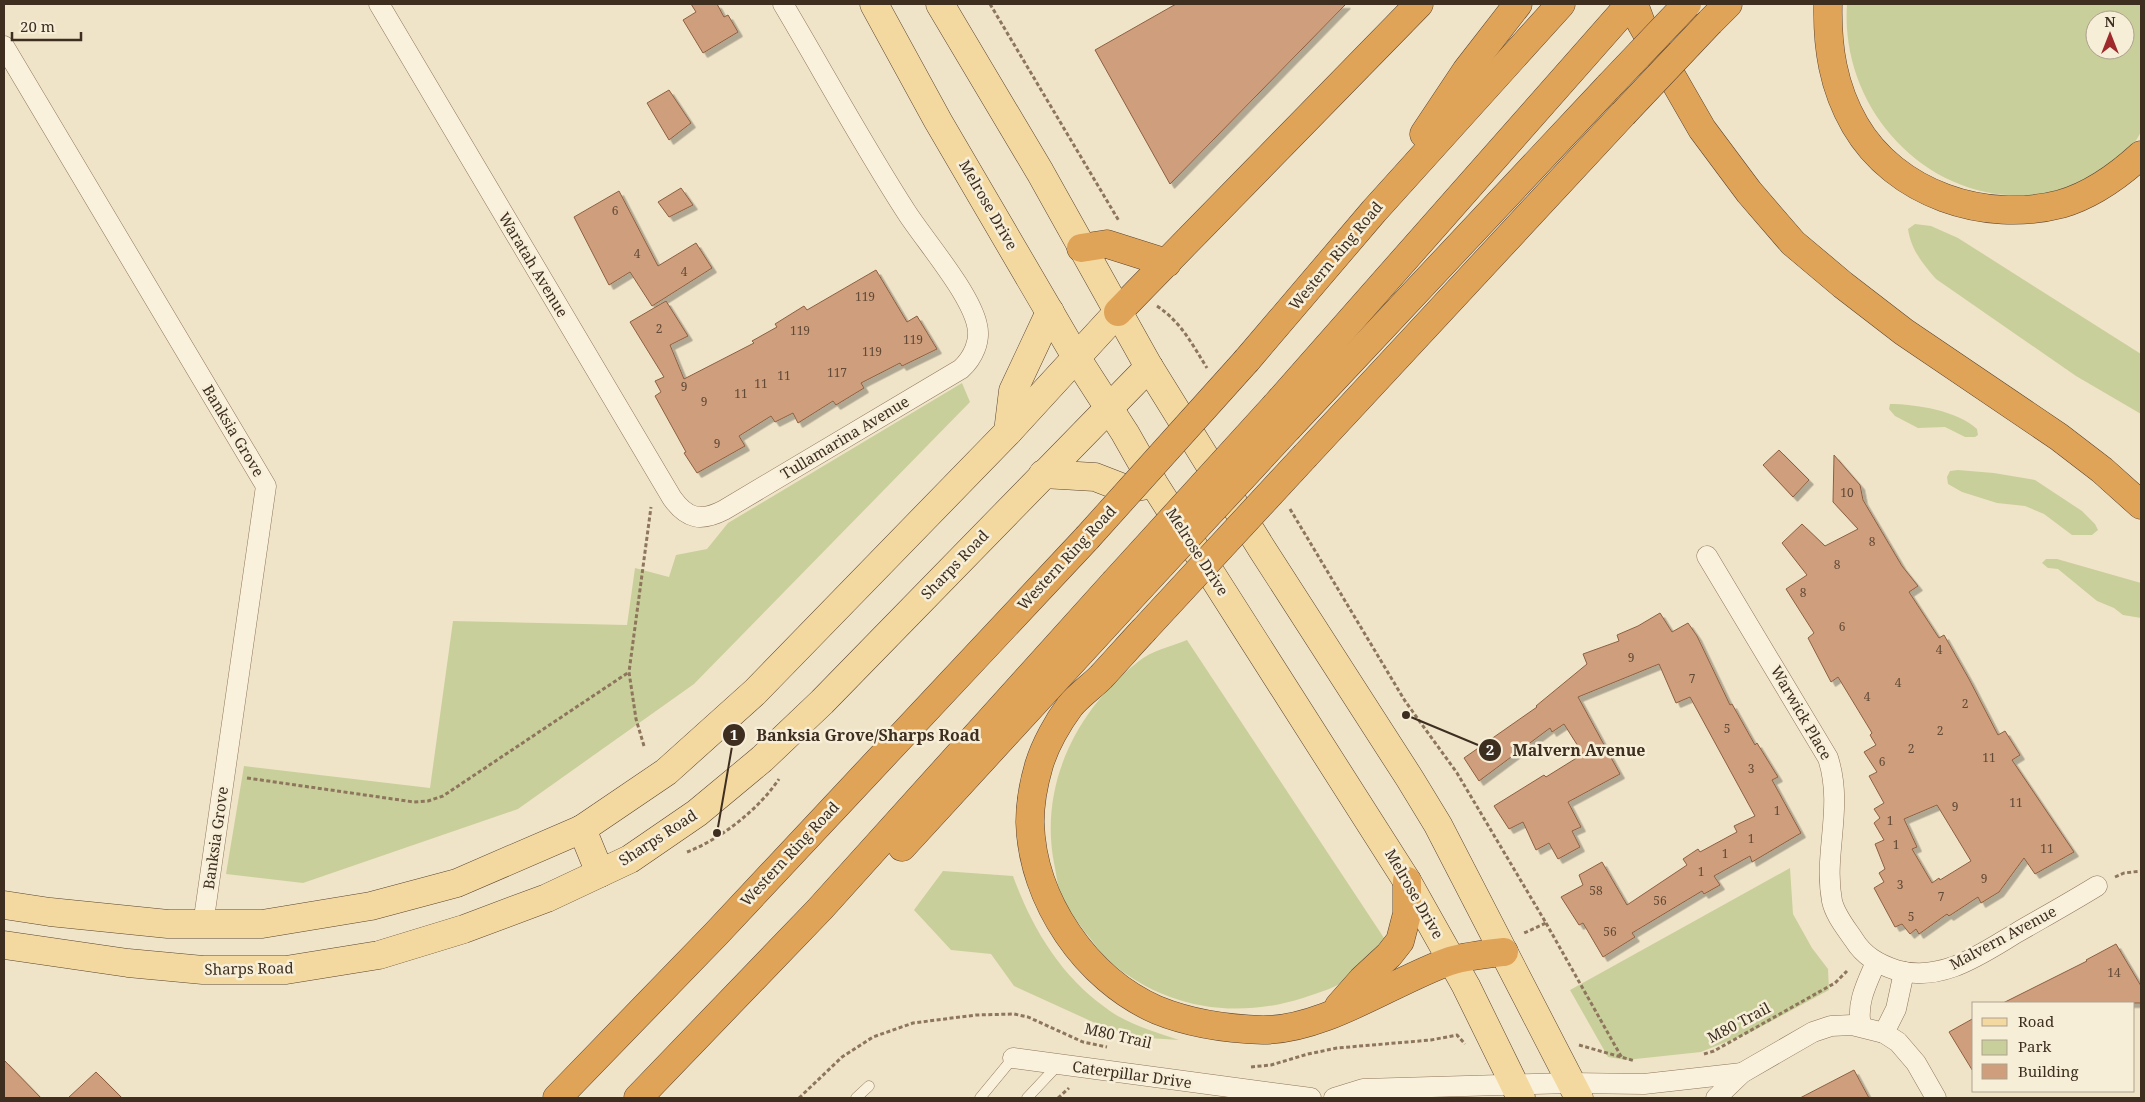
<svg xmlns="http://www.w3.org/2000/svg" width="2145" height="1102" font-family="'Noto Serif',serif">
	<defs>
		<filter id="shadow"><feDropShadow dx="4.5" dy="4.5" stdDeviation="0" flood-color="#0004"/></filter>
	</defs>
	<rect width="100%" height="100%" fill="#f0e4c8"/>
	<g fill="#c9cf9b" fill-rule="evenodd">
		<path d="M1847,4H2141V131C2139,136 2136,141 2133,144C2127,152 2091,182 2083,185C2074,189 2063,190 2053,192C1940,216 1839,117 1847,4ZM2095,20H2125V50H2095Z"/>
		<path d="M1915,224L1931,226L1958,238L2141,354V414L2076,376L1936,279C1923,264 1911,250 1908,229Z"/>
		<path d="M962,383L970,402L694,684L518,809L303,883L226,874L244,766L430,788L453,621L627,625L635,568L669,577L676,555L707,549L728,523Z"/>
		<path d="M1890,404C1916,404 1958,411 1977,429L1978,435L1975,437H1965L1945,427L1918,428L1895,416L1889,409Z"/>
		<path d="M1958,470L1994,473L2035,480L2082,511L2095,524L2098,530L2092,535H2072L2044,514L2025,506L1997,503L1962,492L1948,484L1947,477L1950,471Z"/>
		<path d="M2046,559H2057L2141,583V618L2123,615L2114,608L2097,601L2058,569L2048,568L2042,563Z"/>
		<path d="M1187,640L1386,941C1374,953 1364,966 1351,977C1338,987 1318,993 1303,998C1234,1020 1163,1008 1108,960C1101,954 1095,944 1089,937C1078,923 1067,908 1060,892C1057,883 1056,872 1054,863C1039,784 1077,709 1139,661C1151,651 1172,646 1187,640Z"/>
		<path d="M1790,868L1793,914L1812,948L1828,969L1829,990L1751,1032L1701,1052L1626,1060L1608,1057L1570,990Z"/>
		<path d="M943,871L1013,876C1032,928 1060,975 1106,1008C1125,1023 1155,1032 1179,1040L1133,1037L1095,1023L1014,986L991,954L951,950L914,910Z"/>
	</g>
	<g fill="#cf9f7d" stroke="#8d5f41" fill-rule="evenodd" filter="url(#shadow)">
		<path d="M691,4H717L724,17L728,15L738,32L703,53L683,20L696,12Z"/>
		<path d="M1176,4H1346L1170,184L1095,50Z"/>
		<path d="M669,90L691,123L669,140L647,103Z"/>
		<path d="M681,188L693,205L669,217L658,202Z"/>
		<path d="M619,191L658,266L696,243L712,268L652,306L630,272L609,285L574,217Z"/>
		<path d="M876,270L907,322L917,316L937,349L902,366L900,363L861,383L864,388L836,405L833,401L798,423L793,413L775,422L771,416L739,436L745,446L697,473L684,453L686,452L655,396L661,392L655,381L664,377L630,322L666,301L688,336L670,345L684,379L754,343L752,341L777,327L775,324L804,306L807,310Z"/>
		<path d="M1779,450L1809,480L1793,497L1763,465Z"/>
		<path d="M1834,455L1860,485L1863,500L1902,566L1918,586L1909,592L1939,638L1944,635L1969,679L1998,735L2005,731L2020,755L2012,760L2074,852L2035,874L2024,858L1999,892L1981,903L1978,897L1949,916L1947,914L1919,934L1916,929L1910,934L1902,924L1895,927L1874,888L1884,882L1879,873L1885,869L1875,844L1884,840L1874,823L1880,818L1874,809L1884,803L1869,776L1877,772L1864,752L1876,745L1870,735L1872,733L1838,677L1831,682L1808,638L1814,633L1786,589L1807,575L1782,543L1802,524L1825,546L1858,529L1833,502ZM1937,805L1971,861L1940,880L1939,878L1932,883L1912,849L1917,847L1904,819Z"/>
		<path d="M1660,613L1672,632L1688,623L1697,636L1730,705L1732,704L1755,745L1757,743L1778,777L1772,780L1801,833L1752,862L1750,856L1714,876L1720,885L1704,894L1702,891L1632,933L1635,937L1603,957L1583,923L1579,925L1561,897L1583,885L1579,875L1602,862L1627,905L1687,865L1683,859L1698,849L1700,852L1737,832L1734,826L1755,816L1690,697L1676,703L1659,664L1578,697L1620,774L1568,802L1581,827L1572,831L1580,847L1558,859L1549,843L1536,850L1523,822L1509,829L1494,806L1544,775L1546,777L1583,754L1564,724L1552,732L1550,728L1479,781L1464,758L1537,707L1536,706L1587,664L1583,654L1619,641L1617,635L1638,626Z"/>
		<path d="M2116,944L2141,986V1003H2003L2087,961L2086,960Z"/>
		<path d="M1974,1018V1073L1949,1032Z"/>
		<path d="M4,1060L41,1098H4Z"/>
		<path d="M1854,1070L1869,1098H1800Z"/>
		<path d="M96,1072L122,1098H68Z"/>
	</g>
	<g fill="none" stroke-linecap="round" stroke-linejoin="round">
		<defs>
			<g id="lane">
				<path d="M856,1098L869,1086"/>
				<path d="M980,1098L1013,1058"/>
				<path d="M1027,1098L1058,1065"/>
			</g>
			<g id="street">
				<path d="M379,4L672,498C687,519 701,522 724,510L961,369C973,358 981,341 977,325C970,293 926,242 907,213C863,145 824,73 783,4"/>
				<path d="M4,46L266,486L203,925"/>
				<path d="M1707,556L1828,758C1844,808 1823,853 1832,901C1835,915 1846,928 1854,940C1864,956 1878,964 1896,970C1942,983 1981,954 2018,932C2044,917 2071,902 2097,886"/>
				<path d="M1861,1026C1856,1003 1867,983 1876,962"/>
				<path d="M1884,1033L1896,1009L1904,972"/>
				<path d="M1013,1058L1311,1098"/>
				<path d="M1334,1098L1363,1089L1571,1083L1644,1084L1742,1073"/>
				<path d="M1716,1098L1742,1073L1813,1032L1831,1026L1852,1025L1884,1033L1898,1042L1916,1063L1936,1098"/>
			</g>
			<g id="primary">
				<path d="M874,4L938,121L1076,357L1125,433L1154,484L1407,881L1466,986L1521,1098"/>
				<path d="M940,4L1040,172L1149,367L1262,549L1410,779L1438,825L1579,1098"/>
				<path d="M1008,432L1013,391L1050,312"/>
				<path d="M1043,474L1095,477L1126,489L1152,484"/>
				<path d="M582,829L600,873"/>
				<path d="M4,905L50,912L168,924H262L371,906L457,883L582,829L666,772L755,692L1008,432L1118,312"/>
				<path d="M4,945L128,963L203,970H286L379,955L464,929L547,898L630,859L697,813L762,759L822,702L1149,367"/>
			</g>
			<g id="highway">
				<path d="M1634,4L1641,23L1702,129L1749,192L1793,243L1843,285L1904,332L2059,437L2102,470L2141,505"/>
				<path d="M1828,4C1827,47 1833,87 1855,125C1895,194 1985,224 2061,204C2092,195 2117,177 2141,155"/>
				<path d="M1710,22L1728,4"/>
				<path d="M1424,134L1466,71L1518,4"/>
				<path d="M1081,248L1107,244L1167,263"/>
				<path d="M1118,312L1419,4"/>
				<path d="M1247,360L1374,211L1561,4"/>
				<path d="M1276,405L1630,4"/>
				<path d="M1289,427L1609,86"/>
				<path d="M1306,455L1623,114"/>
				<path d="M1143,631C1129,646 1115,662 1101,677C1091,687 1079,695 1070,706C1058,722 1045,745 1039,765C1034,782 1030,804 1030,822C1032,900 1086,979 1157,1010C1189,1023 1229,1029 1263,1030C1325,1030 1393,981 1450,961C1467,956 1486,954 1504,952"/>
				<path d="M902,847L1126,603"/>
				<path d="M1339,1006L1362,980L1389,955L1400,941L1407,914V881"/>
				<path d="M557,1098L716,934L1087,538"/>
				<path d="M638,1098L820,909L1114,583"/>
			</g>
		</defs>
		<use href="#lane" stroke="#8d765c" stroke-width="11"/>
		<use href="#street" stroke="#8d765c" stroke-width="21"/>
		<use href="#primary" stroke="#5b4430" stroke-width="29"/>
		<use href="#highway" stroke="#5b4430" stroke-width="29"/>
		<g stroke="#8d765c" stroke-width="3" stroke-dasharray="4 2.5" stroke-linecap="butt">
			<path d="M990,4L1119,221"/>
			<path d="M1157,306C1181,322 1192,344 1207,368"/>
			<path d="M1290,509L1405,701L1457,773L1546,923L1522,934"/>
			<path d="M644,746L636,719L629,672L651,507"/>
			<path d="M247,778L414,802L428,801L443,796L629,672"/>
			<path d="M687,852C721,839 759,809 779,779"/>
			<path d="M2115,877L2124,873L2141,871"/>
			<path d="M1546,923L1622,1058"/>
			<path d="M1579,1045L1635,1061"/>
			<path d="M1704,1054L1714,1051L1835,983L1847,971"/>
			<path d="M1251,1067L1271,1065L1308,1054L1337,1048L1431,1040L1457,1035L1465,1044"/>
			<path d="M799,1098L842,1057L873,1037L913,1023L976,1015L1014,1014L1028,1017L1083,1042L1107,1047"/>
			<path d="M1058,1098L1069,1088"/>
		</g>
		<use href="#lane" stroke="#faf1dc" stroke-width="10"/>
		<use href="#street" stroke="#faf1dc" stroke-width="20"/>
		<use href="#primary" stroke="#f3d9a0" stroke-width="28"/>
		<use href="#highway" stroke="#e0a458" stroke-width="28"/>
		<defs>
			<g id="highway-bridge">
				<path d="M1609,86L1687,4"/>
				<path d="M1623,114L1710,22"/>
				<path d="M1087,538L1247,360"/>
				<path d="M1114,583L1276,405"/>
				<path d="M1126,603L1289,427"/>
				<path d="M1143,631L1306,455"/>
			</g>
		</defs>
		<use href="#highway-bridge" stroke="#5b4430" stroke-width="29" stroke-linecap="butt"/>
		<use href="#highway-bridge" stroke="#e0a458" stroke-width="28"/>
	</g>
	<g text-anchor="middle" stroke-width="5" stroke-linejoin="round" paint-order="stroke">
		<g font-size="12" fill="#624a37">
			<text x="615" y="215">6</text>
			<text x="637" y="258">4</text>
			<text x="684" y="276">4</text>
			<text x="865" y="301">119</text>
			<text x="659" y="333">2</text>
			<text x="800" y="335">119</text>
			<text x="913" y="344">119</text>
			<text x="872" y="356">119</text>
			<text x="837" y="377">117</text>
			<text x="784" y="380">11</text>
			<text x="761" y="388">11</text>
			<text x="684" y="391">9</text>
			<text x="741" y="398">11</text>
			<text x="704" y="406">9</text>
			<text x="717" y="448">9</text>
			<text x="1847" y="497">10</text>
			<text x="1872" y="546">8</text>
			<text x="1837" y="569">8</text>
			<text x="1803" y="597">8</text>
			<text x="1842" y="631">6</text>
			<text x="1939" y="654">4</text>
			<text x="1631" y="662">9</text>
			<text x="1692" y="683">7</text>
			<text x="1898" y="687">4</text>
			<text x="1867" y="701">4</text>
			<text x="1965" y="708">2</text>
			<text x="1727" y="733">5</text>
			<text x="1940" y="735">2</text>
			<text x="1911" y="753">2</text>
			<text x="1989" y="762">11</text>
			<text x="1882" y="766">6</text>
			<text x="1751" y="773">3</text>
			<text x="2016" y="807">11</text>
			<text x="1955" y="811">9</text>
			<text x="1777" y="815">1</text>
			<text x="1890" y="825">1</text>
			<text x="1751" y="843">1</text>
			<text x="1896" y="849">1</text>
			<text x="2047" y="853">11</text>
			<text x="1725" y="858">1</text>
			<text x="1701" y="876">1</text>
			<text x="1984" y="883">9</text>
			<text x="1900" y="889">3</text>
			<text x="1596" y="895">58</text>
			<text x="1941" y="901">7</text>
			<text x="1660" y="905">56</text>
			<text x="1911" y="921">5</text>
			<text x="1610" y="936">56</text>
			<text x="2114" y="977">14</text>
		</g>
		<g font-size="15" fill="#3d2e20" stroke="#f7eed8">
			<text transform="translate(988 205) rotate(60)" y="5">Melrose Drive</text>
			<text transform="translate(1336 256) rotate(-50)" y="5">Western Ring Road</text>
			<text transform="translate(533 265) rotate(59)" y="5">Waratah Avenue</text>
			<text transform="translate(233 431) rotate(59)" y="5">Banksia Grove</text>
			<text transform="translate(845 438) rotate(-31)" y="5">Tullamarina Avenue</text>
			<text transform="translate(1197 552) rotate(57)" y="5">Melrose Drive</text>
			<text transform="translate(1067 558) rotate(-47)" y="5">Western Ring Road</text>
			<text transform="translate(955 565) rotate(-46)" y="5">Sharps Road</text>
			<text transform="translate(1801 713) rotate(60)" y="5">Warwick Place</text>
			<text transform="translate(216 838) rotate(-82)" y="5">Banksia Grove</text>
			<text transform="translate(658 838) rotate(-33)" y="5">Sharps Road</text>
			<text transform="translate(790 854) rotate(-47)" y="5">Western Ring Road</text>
			<text transform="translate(1414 894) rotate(60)" y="5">Melrose Drive</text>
			<text transform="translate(2003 938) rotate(-28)" y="5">Malvern Avenue</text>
			<text transform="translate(249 969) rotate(-1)" y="5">Sharps Road</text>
			<text transform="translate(1739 1023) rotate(-28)" y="5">M80 Trail</text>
			<text transform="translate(1118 1036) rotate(13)" y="5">M80 Trail</text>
			<text transform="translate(1132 1075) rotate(8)" y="5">Caterpillar Drive</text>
		</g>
	</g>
	<path fill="none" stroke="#3d2e20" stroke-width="2" d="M717 833L734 735M1406 715L1490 750"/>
	<g fill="#3d2e20" stroke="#f7eed8" stroke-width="2">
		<circle cx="717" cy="833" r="5"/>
		<circle cx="1406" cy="715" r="5"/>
		<circle cx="734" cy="735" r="12"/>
		<circle cx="1490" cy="750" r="12"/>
	</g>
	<g font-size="15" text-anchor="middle" font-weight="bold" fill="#fff">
		<text x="734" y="740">1</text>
		<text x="1490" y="755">2</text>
	</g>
	<g font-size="16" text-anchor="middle" font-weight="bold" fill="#3d2e20" stroke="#f7eed8" stroke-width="5" stroke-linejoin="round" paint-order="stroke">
		<text x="868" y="741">Banksia Grove/Sharps Road</text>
		<text x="1579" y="756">Malvern Avenue</text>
	</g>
	<rect width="2145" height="1102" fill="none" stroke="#3d2e20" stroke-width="10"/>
	<rect x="1972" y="1002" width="162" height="90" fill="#f7eed8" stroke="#ada18e"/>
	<rect x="1982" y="1018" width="25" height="8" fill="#f3d9a0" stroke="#ada18e"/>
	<text x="2018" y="1027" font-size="15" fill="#3d2e20">Road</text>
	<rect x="1982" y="1040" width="25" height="15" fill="#c9cf9b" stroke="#ada18e"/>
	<text x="2018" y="1052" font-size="15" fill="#3d2e20">Park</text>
	<rect x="1982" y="1064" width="25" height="15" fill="#cf9f7d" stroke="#ada18e"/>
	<text x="2018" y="1077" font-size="15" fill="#3d2e20">Building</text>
	<g transform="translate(2110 35)"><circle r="24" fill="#f7eed8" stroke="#ada18e"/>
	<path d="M0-4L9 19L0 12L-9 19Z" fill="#9e2a2b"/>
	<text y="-8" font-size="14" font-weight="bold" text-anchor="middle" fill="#3d2e20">N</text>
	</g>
	<path d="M12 32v8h69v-8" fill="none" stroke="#3d2e20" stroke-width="2.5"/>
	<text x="20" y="32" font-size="15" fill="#3d2e20" stroke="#f7eed8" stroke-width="4" paint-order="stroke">20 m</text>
</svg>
